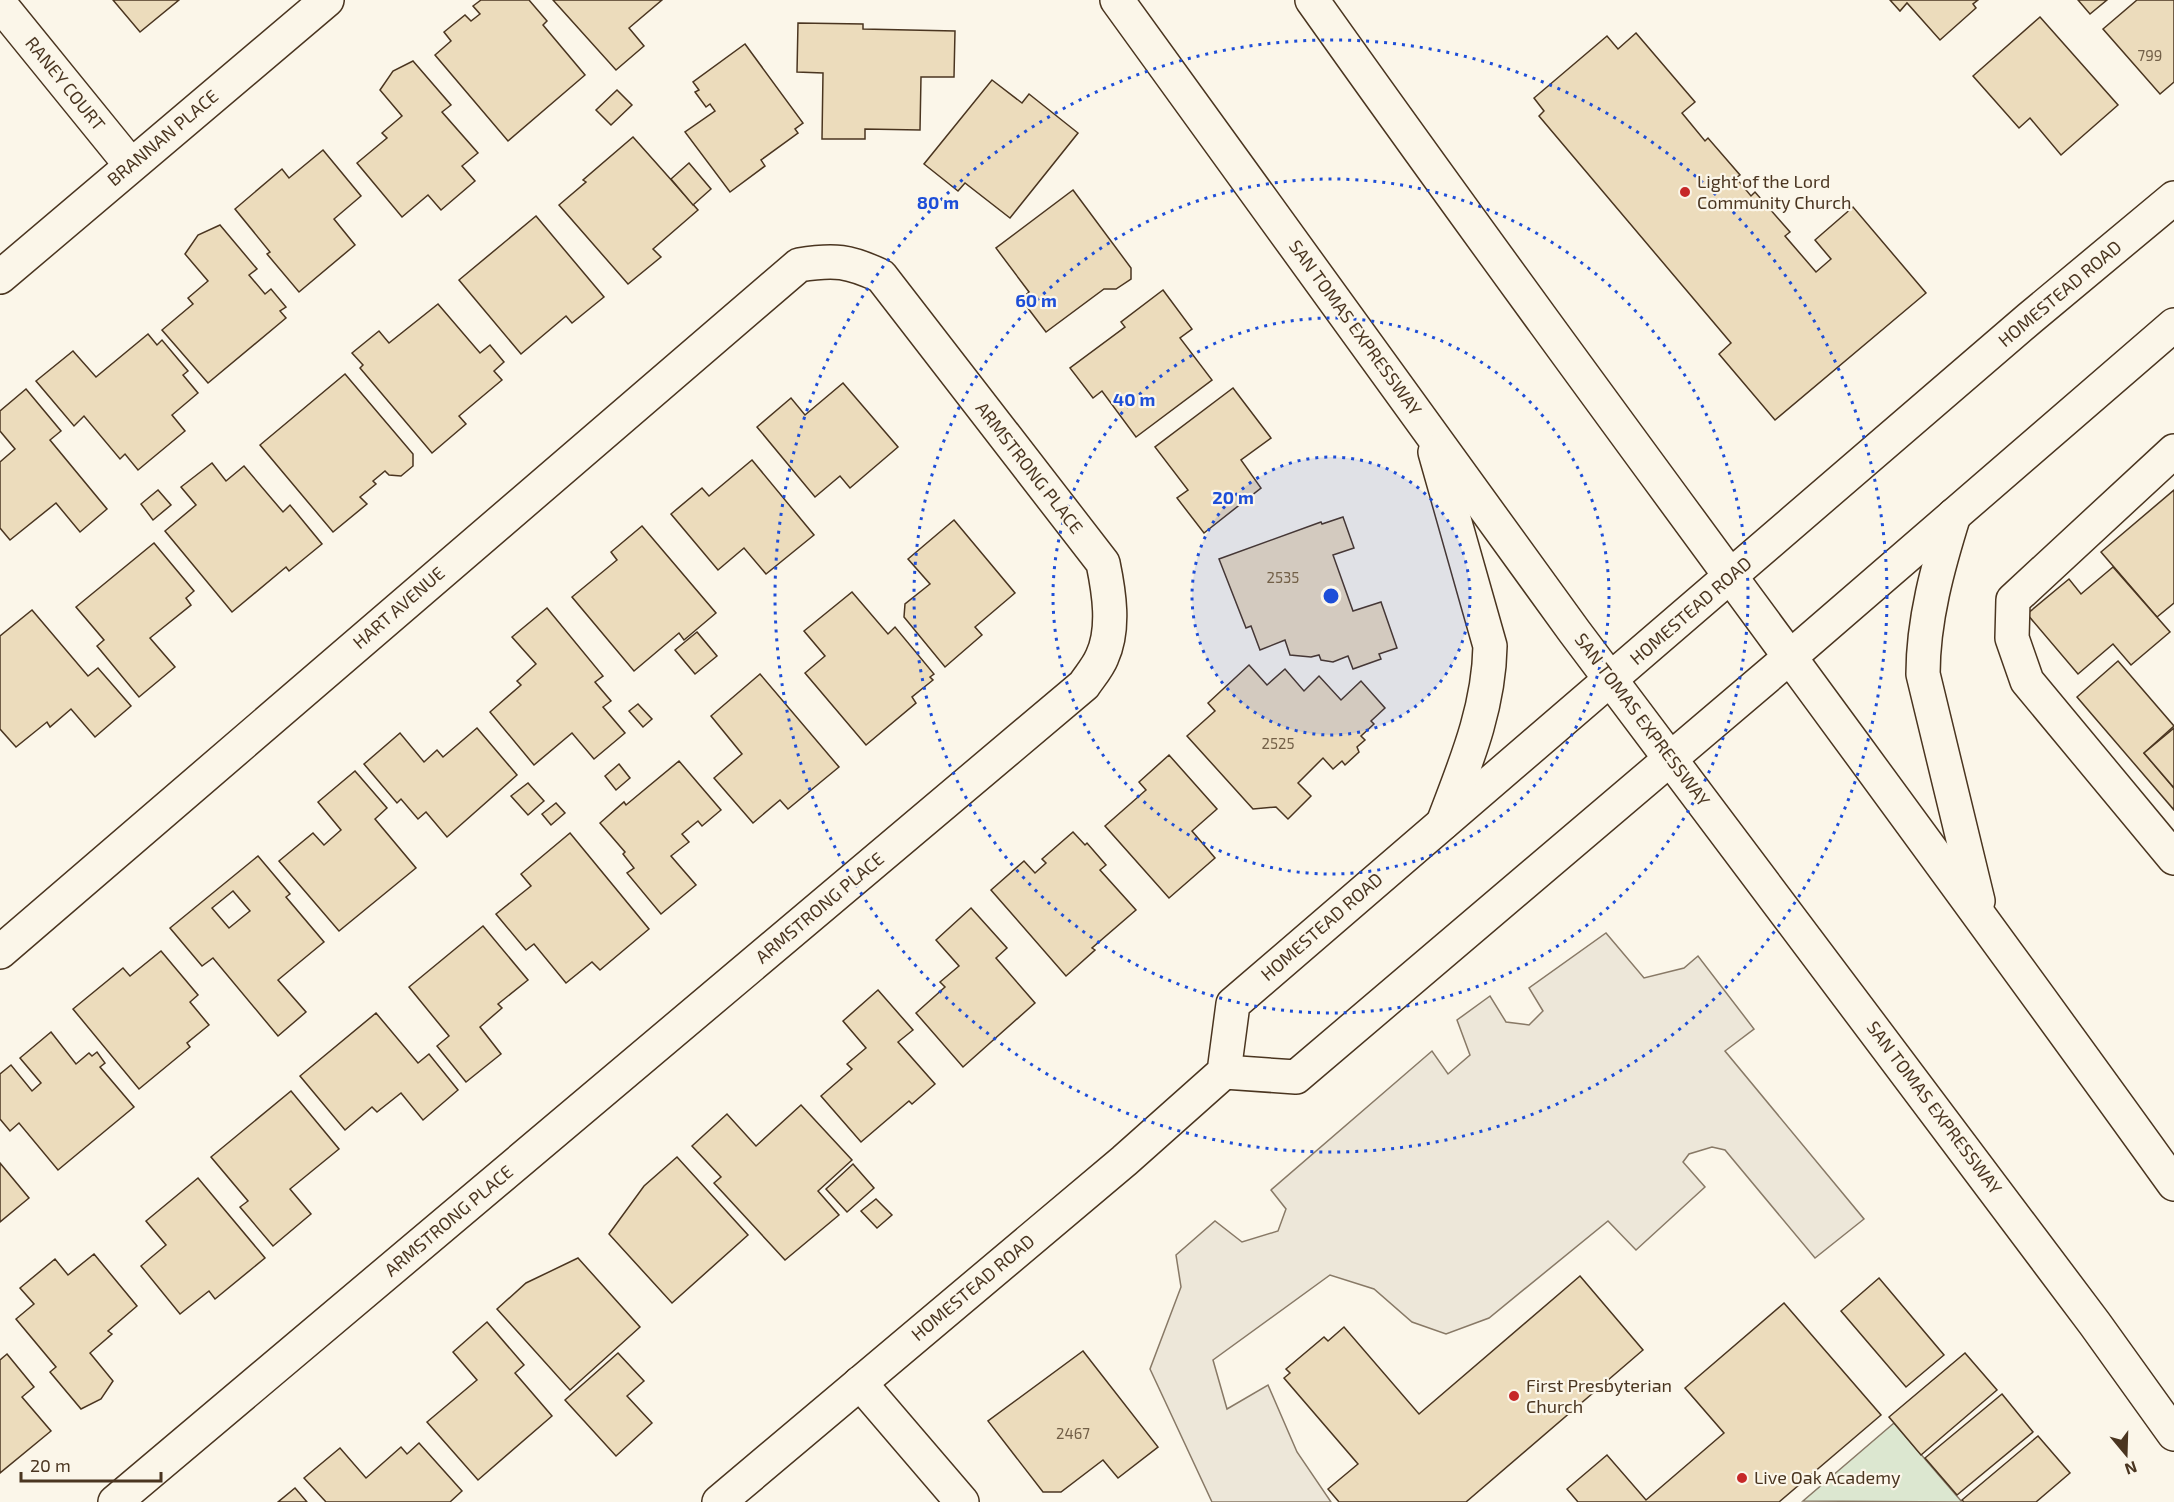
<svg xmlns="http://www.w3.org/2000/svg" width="2174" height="1502" font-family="'Exo 2',sans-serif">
	<rect width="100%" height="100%" fill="#fbf6e9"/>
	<path fill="#dce7d0" stroke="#887966" stroke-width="1.5" d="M1894,1423L1962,1502L1803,1501Z"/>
	<path fill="#ede7d9" stroke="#887966" stroke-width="1.5" d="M1606,933L1644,978L1684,968L1698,956L1754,1029L1725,1051L1864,1219L1815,1258L1725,1150L1712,1147L1689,1154L1683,1162L1705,1187L1636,1250L1608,1221L1489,1318L1446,1334L1412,1322L1374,1289L1330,1275L1213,1360L1227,1409L1268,1385L1297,1452L1331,1502H1212L1150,1369L1181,1287L1176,1255L1215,1221L1242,1242L1278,1231L1286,1209L1271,1190L1432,1051L1448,1074L1470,1055L1457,1020L1490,996L1506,1022L1529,1025L1543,1011L1529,988Z"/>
	<g fill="#ecdcbc" stroke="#4a3520" stroke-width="1.5" fill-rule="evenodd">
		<path d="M113,0H179L140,32Z"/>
		<path d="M481,0H529L547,21L543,25L585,75L508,141L435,55L451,41L444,32L465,15L471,21L480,14L473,6Z"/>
		<path d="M553,0H662L629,28L644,46L616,70Z"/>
		<path d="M1890,0H1978L1973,4L1976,8L1940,40L1907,3L1900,11Z"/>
		<path d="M2078,0H2107L2090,14Z"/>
		<path d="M2137,0H2174V82L2160,94L2103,29Z"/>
		<path d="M2040,17L2118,105L2061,155L2030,118L2019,128L1973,76Z"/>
		<path d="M798,23L863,24V29L955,31L954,77H921L920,130L865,129V139H822L823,73L797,72Z"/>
		<path d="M1636,33L1695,102L1682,113L1705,141L1708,138L1740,175L1736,178L1751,196L1755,192L1790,232L1785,236L1816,272L1831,259L1815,240L1853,207L1926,293L1775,420L1719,354L1731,343L1539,116L1544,111L1534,98L1607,36L1618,49Z"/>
		<path d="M745,44L803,123L795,129L798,133L761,160L765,166L730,192L685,132L715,111L710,104L706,107L695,92L699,90L693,82Z"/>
		<path d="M413,61L451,105L442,112L478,153L462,166L475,181L441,210L428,195L402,217L357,163L387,138L382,133L402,116L380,90L393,71Z"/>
		<path d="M992,80L1022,103L1029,94L1078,133L1010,218L965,183L958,191L924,164Z"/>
		<path d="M617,90L632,105L611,125L596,110Z"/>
		<path d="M633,137L698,210L653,249L661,257L628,284L559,205L586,182L583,180Z"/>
		<path d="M323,150L361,196L334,219L355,245L299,292L267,254L270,252L235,209L282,169L289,178Z"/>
		<path d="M689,163L711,189L693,205L671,179Z"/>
		<path d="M1073,190L1131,268V279L1116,289H1104L1046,332L1021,299L1029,292L996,248Z"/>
		<path d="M536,216L604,297L572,323L566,316L521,354L459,280Z"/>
		<path d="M220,225L257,269L249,275L265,294L271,289L286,307L280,311L286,318L208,383L162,330L193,304L188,298L208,281L185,254L198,235Z"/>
		<path d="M1163,290L1192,329L1180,338L1212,380L1136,437L1102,391L1093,398L1070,368L1125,327L1121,322Z"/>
		<path d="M438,304L480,353L490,345L504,362L494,371L502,380L459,416L466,424L432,453L360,368L363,365L352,353L379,331L389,343Z"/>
		<path d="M148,334L157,345L162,340L188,371L183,375L198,393L172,415L185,431L138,470L125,454L120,459L84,416L74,426L36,381L73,351L96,377Z"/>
		<path d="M345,374L413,454V466L401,476L389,475L385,471L373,481L376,484L360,497L367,504L333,532L260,445Z"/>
		<path d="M843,383L898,447L850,488L840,476L815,497L757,427L791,398L805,415Z"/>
		<path d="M1233,388L1271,438L1241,460L1261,488L1204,533L1177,498L1188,490L1155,447Z"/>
		<path d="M26,389L61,431L50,440L107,509L80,532L56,503L10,540L0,528V462L15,449L0,431V411Z"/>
		<path d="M752,460L814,535L766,574L744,548L718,570L671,514L702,488L709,496Z"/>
		<path d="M212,463L226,481L244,466L283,512L290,505L322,544L289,571L286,567L232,612L165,531L196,505L181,487Z"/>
		<path d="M158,490L171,505L153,520L141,504Z"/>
		<path d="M2174,490V603L2157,617L2101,552Z"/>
		<path d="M1343,517L1354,548L1333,555L1353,611L1381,602L1397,648L1379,654L1381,659L1353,669L1348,656L1333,662L1321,660L1319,655L1311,657L1290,655L1285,640L1260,650L1251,626L1246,628L1219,559L1321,522L1322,524Z"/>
		<path d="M954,520L1015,593L975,627L982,635L945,667L904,617L905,604L930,584L908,559Z"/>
		<path d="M642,526L716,613L684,640L679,633L634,671L572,597L617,560L611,552Z"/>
		<path d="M154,543L194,591L186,598L191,605L150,638L175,667L139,697L97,646L104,640L76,607Z"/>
		<path d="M2113,567L2170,632L2131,665L2113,644L2078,674L2027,614L2069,579L2081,594Z"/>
		<path d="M852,592L888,634L895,627L934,674L930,677L933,680L912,697L916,703L866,745L805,673L825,656L804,631Z"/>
		<path d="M547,608L603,676L595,682L611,701L603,707L625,733L594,759L572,733L534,765L490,712L521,685L517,681L536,664L512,637Z"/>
		<path d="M32,610L88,676L98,668L131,706L95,737L71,709L50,727L47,722L16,747L0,729V636Z"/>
		<path d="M697,632L717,656L695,674L675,650Z"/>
		<path d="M2118,661L2174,726L2144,753L2174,788V810L2077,697Z"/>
		<path d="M1249,665L1267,685L1285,669L1304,691L1319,676L1341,700L1361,681L1385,708L1371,721L1374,724L1361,736L1365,740L1357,747L1359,752L1345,765L1342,761L1333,769L1323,758L1298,783L1311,796L1288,819L1276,807L1253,809L1187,736L1215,711L1208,703Z"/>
		<path d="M760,674L839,767L788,809L780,800L753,823L714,778L742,754L711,716Z"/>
		<path d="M638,704L652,719L643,727L629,711Z"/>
		<path d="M477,728L517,775L447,837L426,812L418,819L401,799L397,803L364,764L400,733L424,762L437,750L443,757Z"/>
		<path d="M2174,728V788L2144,753Z"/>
		<path d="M1169,755L1217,809L1192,831L1215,858L1169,898L1105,826L1146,790L1139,782Z"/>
		<path d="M679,761L721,810L702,826L698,821L682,834L689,842L671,856L696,885L661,914L627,873L634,868L623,854L625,852L600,823L624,802L626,805Z"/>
		<path d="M619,764L630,778L616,790L605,776Z"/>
		<path d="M355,771L387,808L375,819L416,868L339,931L279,861L313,833L324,845L341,830L318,802Z"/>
		<path d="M528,783L544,801L528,815L511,796Z"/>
		<path d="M556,803L565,813L551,825L542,814Z"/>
		<path d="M1073,832L1085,845L1087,843L1106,865L1100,870L1136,910L1092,948L1095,950L1066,976L991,890L1024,861L1035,873L1046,863L1042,859Z"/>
		<path d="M570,833L649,929L600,970L592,962L566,983L534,944L526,950L496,914L531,886L521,874Z"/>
		<path d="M258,856L290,894L286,897L324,942L278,980L306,1012L278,1036L213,958L202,966L170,928ZM233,891L250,911L229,928L212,908Z"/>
		<path d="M971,908L1007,948L996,958L1035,1003L963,1067L916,1013L945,987L940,982L959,966L936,940Z"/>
		<path d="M483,926L528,980L498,1004L502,1008L480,1027L501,1054L466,1082L437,1046L449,1036L409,987Z"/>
		<path d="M161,951L198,995L190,1002L209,1025L187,1043L190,1047L139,1089L73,1009L123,968L130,976Z"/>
		<path d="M878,990L913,1030L898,1042L935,1084L912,1104L909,1101L861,1142L821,1096L852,1069L847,1064L866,1048L843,1021Z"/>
		<path d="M376,1013L418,1063L429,1054L458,1090L423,1120L401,1093L377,1112L372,1107L345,1130L300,1076Z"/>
		<path d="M51,1032L76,1064L89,1053L92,1056L97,1052L105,1063L100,1067L134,1107L58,1170L19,1123L10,1131L0,1119V1074L11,1065L32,1091L41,1083L20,1058Z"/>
		<path d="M291,1091L339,1149L290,1189L311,1214L273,1246L240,1207L248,1201L211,1157Z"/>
		<path d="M801,1105L852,1160L818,1191L839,1215L785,1260L714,1183L721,1177L692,1146L727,1114L756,1146Z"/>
		<path d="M677,1157L748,1235L672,1303L609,1234L644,1186Z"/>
		<path d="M0,1163L29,1198L0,1222Z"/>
		<path d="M853,1164L874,1188L847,1212L826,1189Z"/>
		<path d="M198,1178L265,1258L215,1299L209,1291L180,1314L141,1266L166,1245L146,1221Z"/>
		<path d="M876,1199L892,1215L877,1228L861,1211Z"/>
		<path d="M94,1254L137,1306L108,1331L112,1334L90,1353L113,1381L101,1399L81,1409L50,1372L56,1367L16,1319L34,1304L20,1288L55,1259L68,1275Z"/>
		<path d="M578,1258L640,1327L570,1390L497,1309L526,1283Z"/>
		<path d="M1580,1276L1643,1350L1466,1502H1339L1328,1489L1358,1464L1284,1378L1290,1373L1286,1369L1324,1337L1328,1341L1344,1327L1419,1414Z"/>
		<path d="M1879,1278L1944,1355L1906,1387L1841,1311Z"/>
		<path d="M1784,1303L1881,1415L1779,1502H1578L1567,1489L1607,1455L1646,1500L1724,1433L1685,1388Z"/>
		<path d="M487,1322L524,1365L515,1373L552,1416L478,1480L427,1422L477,1380L453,1352Z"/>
		<path d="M1083,1351L1158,1447L1118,1478L1103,1460L1061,1492H1043L988,1421Z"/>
		<path d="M618,1353L644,1381L627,1396L652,1423L616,1456L565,1400Z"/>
		<path d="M1965,1353L1997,1390L1921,1455L1889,1417Z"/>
		<path d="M7,1354L34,1387L22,1397L51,1431L0,1473V1360Z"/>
		<path d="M2002,1394L2033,1432L1957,1495L1925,1458Z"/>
		<path d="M2038,1436L2070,1473L2036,1502H1964L1962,1500Z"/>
		<path d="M419,1443L462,1491L450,1502H326L304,1478L340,1448L366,1478L401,1447L407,1454Z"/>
		<path d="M295,1488L307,1502H278Z"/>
	</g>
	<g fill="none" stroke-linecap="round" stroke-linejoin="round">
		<defs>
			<g id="minor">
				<path d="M0,4L130,164"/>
				<path d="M0,277L327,0"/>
				<path d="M2174,451L2013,600L2012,638L2027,681L2174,858"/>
				<path d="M0,952L799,265C835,259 849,261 881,276L1103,563C1109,592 1115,629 1102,657C1098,667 1090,676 1084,685L115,1502"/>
				<path d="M860,1383L962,1502"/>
			</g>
			<g id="major">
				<path d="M1224,1072L1296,1077L1790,657L2174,325"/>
				<path d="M719,1502L1124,1161L1224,1072L1233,1004L2030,318L2174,198"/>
			</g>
			<g id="highway">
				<path d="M1117,0L1574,631L2095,1324L2174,1434"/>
				<path d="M1312,0C1595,398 1889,787 2174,1184"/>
				<path d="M1435,452L1490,646C1489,709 1465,765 1443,823"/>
				<path d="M1954,515C1938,566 1923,620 1923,674L1978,901"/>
			</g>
		</defs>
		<use href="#minor" stroke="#4a3520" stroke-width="36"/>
		<use href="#major" stroke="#4a3520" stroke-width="36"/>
		<use href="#highway" stroke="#4a3520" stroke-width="36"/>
		<use href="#minor" stroke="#fbf6e9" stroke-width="33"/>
		<use href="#major" stroke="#fbf6e9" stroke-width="33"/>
		<use href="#highway" stroke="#fbf6e9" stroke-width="33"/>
	</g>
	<circle cx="1331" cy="596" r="139" fill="#1d4ed8" fill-opacity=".12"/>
	<g fill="none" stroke="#1d4ed8" stroke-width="3" stroke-dasharray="3 6">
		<circle cx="1331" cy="596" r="139"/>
		<circle cx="1331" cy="596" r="278"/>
		<circle cx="1331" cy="596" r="417"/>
		<circle cx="1331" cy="596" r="556"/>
	</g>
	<g fill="#c62828" stroke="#fbf6e9" stroke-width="2">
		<circle cx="1685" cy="192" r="6"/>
		<circle cx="1514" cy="1396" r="6"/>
		<circle cx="1742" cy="1478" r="6"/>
	</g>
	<g text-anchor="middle" stroke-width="4.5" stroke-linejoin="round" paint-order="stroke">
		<g font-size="15" fill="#725f47">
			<text x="2150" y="61">799</text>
			<text x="1283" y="583">2535</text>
			<text x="1278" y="749">2525</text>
			<text x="1073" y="1439">2467</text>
		</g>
		<g font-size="18" fill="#4a3520" stroke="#fbf6e9">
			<text transform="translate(65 84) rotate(51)" y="6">RANEY COURT</text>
			<text transform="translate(163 138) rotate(-40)" y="6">BRANNAN PLACE</text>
			<text transform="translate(2060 294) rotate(-40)" y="6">HOMESTEAD ROAD</text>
			<text transform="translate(1355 328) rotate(54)" y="6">SAN TOMAS EXPRESSWAY</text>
			<text transform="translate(1029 468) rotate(52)" y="6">ARMSTRONG PLACE</text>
			<text transform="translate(399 608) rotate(-41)" y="6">HART AVENUE</text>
			<text transform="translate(1691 611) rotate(-41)" y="6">HOMESTEAD ROAD</text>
			<text transform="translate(1642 720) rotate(53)" y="6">SAN TOMAS EXPRESSWAY</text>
			<text transform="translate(820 908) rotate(-40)" y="6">ARMSTRONG PLACE</text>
			<text transform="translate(1322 927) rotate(-41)" y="6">HOMESTEAD ROAD</text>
			<text transform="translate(1934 1108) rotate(53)" y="6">SAN TOMAS EXPRESSWAY</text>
			<text transform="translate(449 1221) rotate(-40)" y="6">ARMSTRONG PLACE</text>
			<text transform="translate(973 1288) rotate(-40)" y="6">HOMESTEAD ROAD</text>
		</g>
		<g font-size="18" fill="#4a3520" stroke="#fbf6e9" text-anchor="start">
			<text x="1697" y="188">Light of the Lord<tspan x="1697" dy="21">Community Church</tspan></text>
			<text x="1526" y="1392">First Presbyterian<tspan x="1526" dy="21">Church</tspan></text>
			<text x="1754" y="1484">Live Oak Academy</text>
		</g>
	</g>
	<circle cx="1331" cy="596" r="9" fill="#1d4ed8" stroke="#fbf6e9" stroke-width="3"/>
	<g font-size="18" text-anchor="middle" font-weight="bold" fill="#1d4ed8" stroke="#fbf6e9" stroke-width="4.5" stroke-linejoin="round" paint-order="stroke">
		<text x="938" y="209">80 m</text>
		<text x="1036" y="307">60 m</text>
		<text x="1134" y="406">40 m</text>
		<text x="1233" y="504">20 m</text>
	</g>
	<g transform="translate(2126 1454) rotate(161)" stroke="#fbf6e9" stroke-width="4.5" paint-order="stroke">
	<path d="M0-4.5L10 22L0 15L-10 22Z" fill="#4a3520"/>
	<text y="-9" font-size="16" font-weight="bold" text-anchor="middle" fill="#4a3520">N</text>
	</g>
	<path d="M21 1472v9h140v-9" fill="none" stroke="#4a3520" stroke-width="3"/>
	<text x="30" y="1472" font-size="18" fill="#4a3520" stroke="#fbf6e9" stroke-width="4.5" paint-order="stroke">20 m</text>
</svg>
